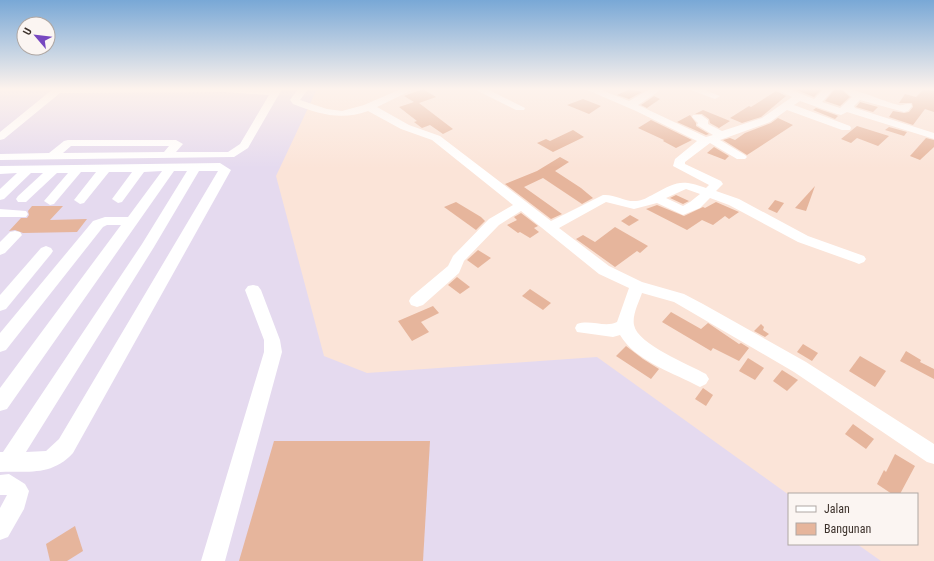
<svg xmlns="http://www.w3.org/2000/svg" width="934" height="561" font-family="'Roboto Condensed',sans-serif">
	<rect width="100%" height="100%" fill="#fbe4d8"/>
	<path fill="#e5daef" d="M0,89H320L316,91L276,176L324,356L367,373L597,357L789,495V544H857L881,561H0Z"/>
	<g fill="#e6b59c">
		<path d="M423,89L436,97L419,103L453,129L443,134L430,125L422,128L414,122L417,121L399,107L414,102L404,96Z"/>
		<path d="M630,89L642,92L629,99L617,95Z"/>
		<path d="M794,89H822L814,97Z"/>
		<path d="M835,89H841L850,97L840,106L825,101Z"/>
		<path d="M924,89L934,91V112L925,109L913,125L889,117L893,111L904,113L909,112L913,107L912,103H899L905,94L916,97Z"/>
		<path d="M776,91L786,96L761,117L742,123L730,118L749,106L751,107Z"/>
		<path d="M654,96L660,99L647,108L641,105Z"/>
		<path d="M583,99L601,106L589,114L567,105Z"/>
		<path d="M860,102L878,107L873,112L856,107Z"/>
		<path d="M816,108L836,115L838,116L835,119L813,110Z"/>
		<path d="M703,110L730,121L719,128L710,123L709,119L702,114H695Z"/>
		<path d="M690,115L696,123V126L709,134L706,135L677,122Z"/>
		<path d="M778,118L793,125L747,155L723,140L730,138L735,140L745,133L771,123Z"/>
		<path d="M651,120L692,140L676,148L663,141L664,140L638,128Z"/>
		<path d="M857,126L889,136L878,146L857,138L851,143L841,139Z"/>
		<path d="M889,127L907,132L904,136L885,130Z"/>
		<path d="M573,130L584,137L553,152L537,143L546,139L550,141Z"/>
		<path d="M926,138L934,140V147L920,160L910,156Z"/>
		<path d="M714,147L729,156L725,160L707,153Z"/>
		<path d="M560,157L569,162L555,171L581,188L593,198L582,204L543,178L524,187L562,214L551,219L505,184L537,171Z"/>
		<path d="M815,186L806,211L795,208Z"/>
		<path d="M676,195L689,201L683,204L670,198Z"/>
		<path d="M775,200L784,203L777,213L768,209Z"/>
		<path d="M456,202L481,217L485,221L476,230L444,207Z"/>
		<path d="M716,202L739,212L729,219L725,216L713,225L702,220L687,230L646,209L657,205L684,216L703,207L705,208Z"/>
		<path d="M32,206H63L50,220L87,219L77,232L23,233L15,230L9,231L21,218H27L29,215L28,211Z"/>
		<path d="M521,213L538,226L534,228L539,232L530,238L520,232L518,233L507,225L517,220L514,217Z"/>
		<path d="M630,215L639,220L629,226L621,221Z"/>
		<path d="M615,227L648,246L640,253L637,251L615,267L576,239L583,235L595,242Z"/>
		<path d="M478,250L491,258L478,268L467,260Z"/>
		<path d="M457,277L470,287L460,294L448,285Z"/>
		<path d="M530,289L551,303L543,310L522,296Z"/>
		<path d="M433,306L439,313L421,322L429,332L412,341L398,321Z"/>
		<path d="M671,312L701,329L708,323L739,344L741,343L749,348L739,361L713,348L711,351L662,322Z"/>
		<path d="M761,324L764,327L763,330L769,334L765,337L754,331Z"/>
		<path d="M803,344L818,353L812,361L797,352Z"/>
		<path d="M626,346L643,359L659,369L651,379L616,356Z"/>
		<path d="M906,351L921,360L920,362L934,369V379L900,361Z"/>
		<path d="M860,356L886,371L875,387L849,371Z"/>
		<path d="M748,358L764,368L755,380L739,371Z"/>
		<path d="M782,370L798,380L787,391L773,381Z"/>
		<path d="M703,388L713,395L706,406L695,399Z"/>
		<path d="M853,424L874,439L866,449L845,434Z"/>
		<path d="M274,441H430L423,561H239Z"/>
		<path d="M895,454L915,466L900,494H892L877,484L884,470L886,472Z"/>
		<path d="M75,526L83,551L67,561H50L46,544Z"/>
	</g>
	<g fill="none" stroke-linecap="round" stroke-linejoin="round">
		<g fill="#fff" fill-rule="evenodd">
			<path d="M53,89H282L248,148L234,157L0,160V154L49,153L64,141L68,140H176L183,144L176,152H228L240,144L269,95L224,92L60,93L4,139L0,140V132ZM71,146H169L164,152L63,153Z"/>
			<path d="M298,89H308L300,100L327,109L342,111L364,105L401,89H414L377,107L409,125L440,136L551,221L603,195C615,194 625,202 636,201C642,201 648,197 654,194C676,182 681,179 706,188L709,185L673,166L675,159L697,141L636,111L585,89H599L629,101L650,89H662L638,105L706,137L713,135L697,125L698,123L692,117L693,115H701L708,120V124L722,131L762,118L792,97L776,89H789L814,99L824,89H834L822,102L840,108L852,97L842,89C861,89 880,101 899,105C903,106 905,103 911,104L912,106L908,111L904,112L860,100L854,106L855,108L934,133V139L847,112L841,115L837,114L800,101L794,105L850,126L851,128L850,130H842L787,110L770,122L720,140L745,155L747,157L745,159H737L710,143L685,162V164L721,181L723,184L716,191L739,199L808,236L864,256L866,259L864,262L859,264L854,262L798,242L729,205L710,198L700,208L683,215L657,203L634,209L606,202L559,228L609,266L642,282L684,294L703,304L806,362L934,444V464L927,462L794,372L674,302L642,293C639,302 632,315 634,325C637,344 690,365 706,374L709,379L706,384L700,387L694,384C669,371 635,360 620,335L613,337L577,332L575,328L577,324C590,319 605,328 617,322L629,288L599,274L521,211L499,225L464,261L459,273L423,305L417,307L411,305L409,301L411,297L448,266L453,256L489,219L513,205L432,140L401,129L368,111C340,121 320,114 293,104L290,100ZM686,189L700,194L690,202L683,206L666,198Z"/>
			<path d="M474,89H487L525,108L524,110H516Z"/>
			<path d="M688,89H703L720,96L715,99Z"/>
			<path d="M220,163L231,170L73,453C52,476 29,471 0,472V452H3L142,244L187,171H174L7,409L0,411V388L121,225H107L103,227L6,350L0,352V333L93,221L105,217H128L162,171L144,172L122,202L118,203L112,199L132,172H109L84,203L80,204L74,200L96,172H81L54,204L50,205L44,201L68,173H57L26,202H18L16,199L18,196L43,173H31L4,199L0,200V189L17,173L0,174V166ZM199,171H218L59,439L46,451L26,452L154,247Z"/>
			<path d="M0,209L26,211L28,214L26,217H0Z"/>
			<path d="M15,231L20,232L22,235L5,253L0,255V242L10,232Z"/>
			<path d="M46,246L51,248L53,251L51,254L6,309L0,311V295L41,248Z"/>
			<path d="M253,285L258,286L261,290L280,340L282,352L225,561H201L264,352V340L245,290L248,286Z"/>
			<path d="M9,474L25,484L29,491L24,509L8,537L0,540V508L7,495H0V475Z"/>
		</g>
	</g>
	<linearGradient id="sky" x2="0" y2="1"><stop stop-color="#79a8d6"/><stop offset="0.53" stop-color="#fdf3ed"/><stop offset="1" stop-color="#fdf3ed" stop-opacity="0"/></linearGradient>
	<rect width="934" height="168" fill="url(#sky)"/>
	<rect x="788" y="493" width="130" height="52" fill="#fbf5f2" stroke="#afa7a3"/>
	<rect x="796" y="506" width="20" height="6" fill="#ffffff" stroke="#afa7a3"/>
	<text x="824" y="513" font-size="12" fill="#3d322c">Jalan</text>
	<rect x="796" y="523" width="20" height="12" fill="#e6b59c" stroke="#afa7a3"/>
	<text x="824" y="533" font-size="12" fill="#3d322c">Bangunan</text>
	<g transform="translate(36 36) rotate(298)"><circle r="19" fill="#fbf5f2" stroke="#afa7a3"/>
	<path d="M0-3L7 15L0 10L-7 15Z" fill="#7748c0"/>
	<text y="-6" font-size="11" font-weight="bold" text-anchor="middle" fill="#3d322c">U</text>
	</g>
</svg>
